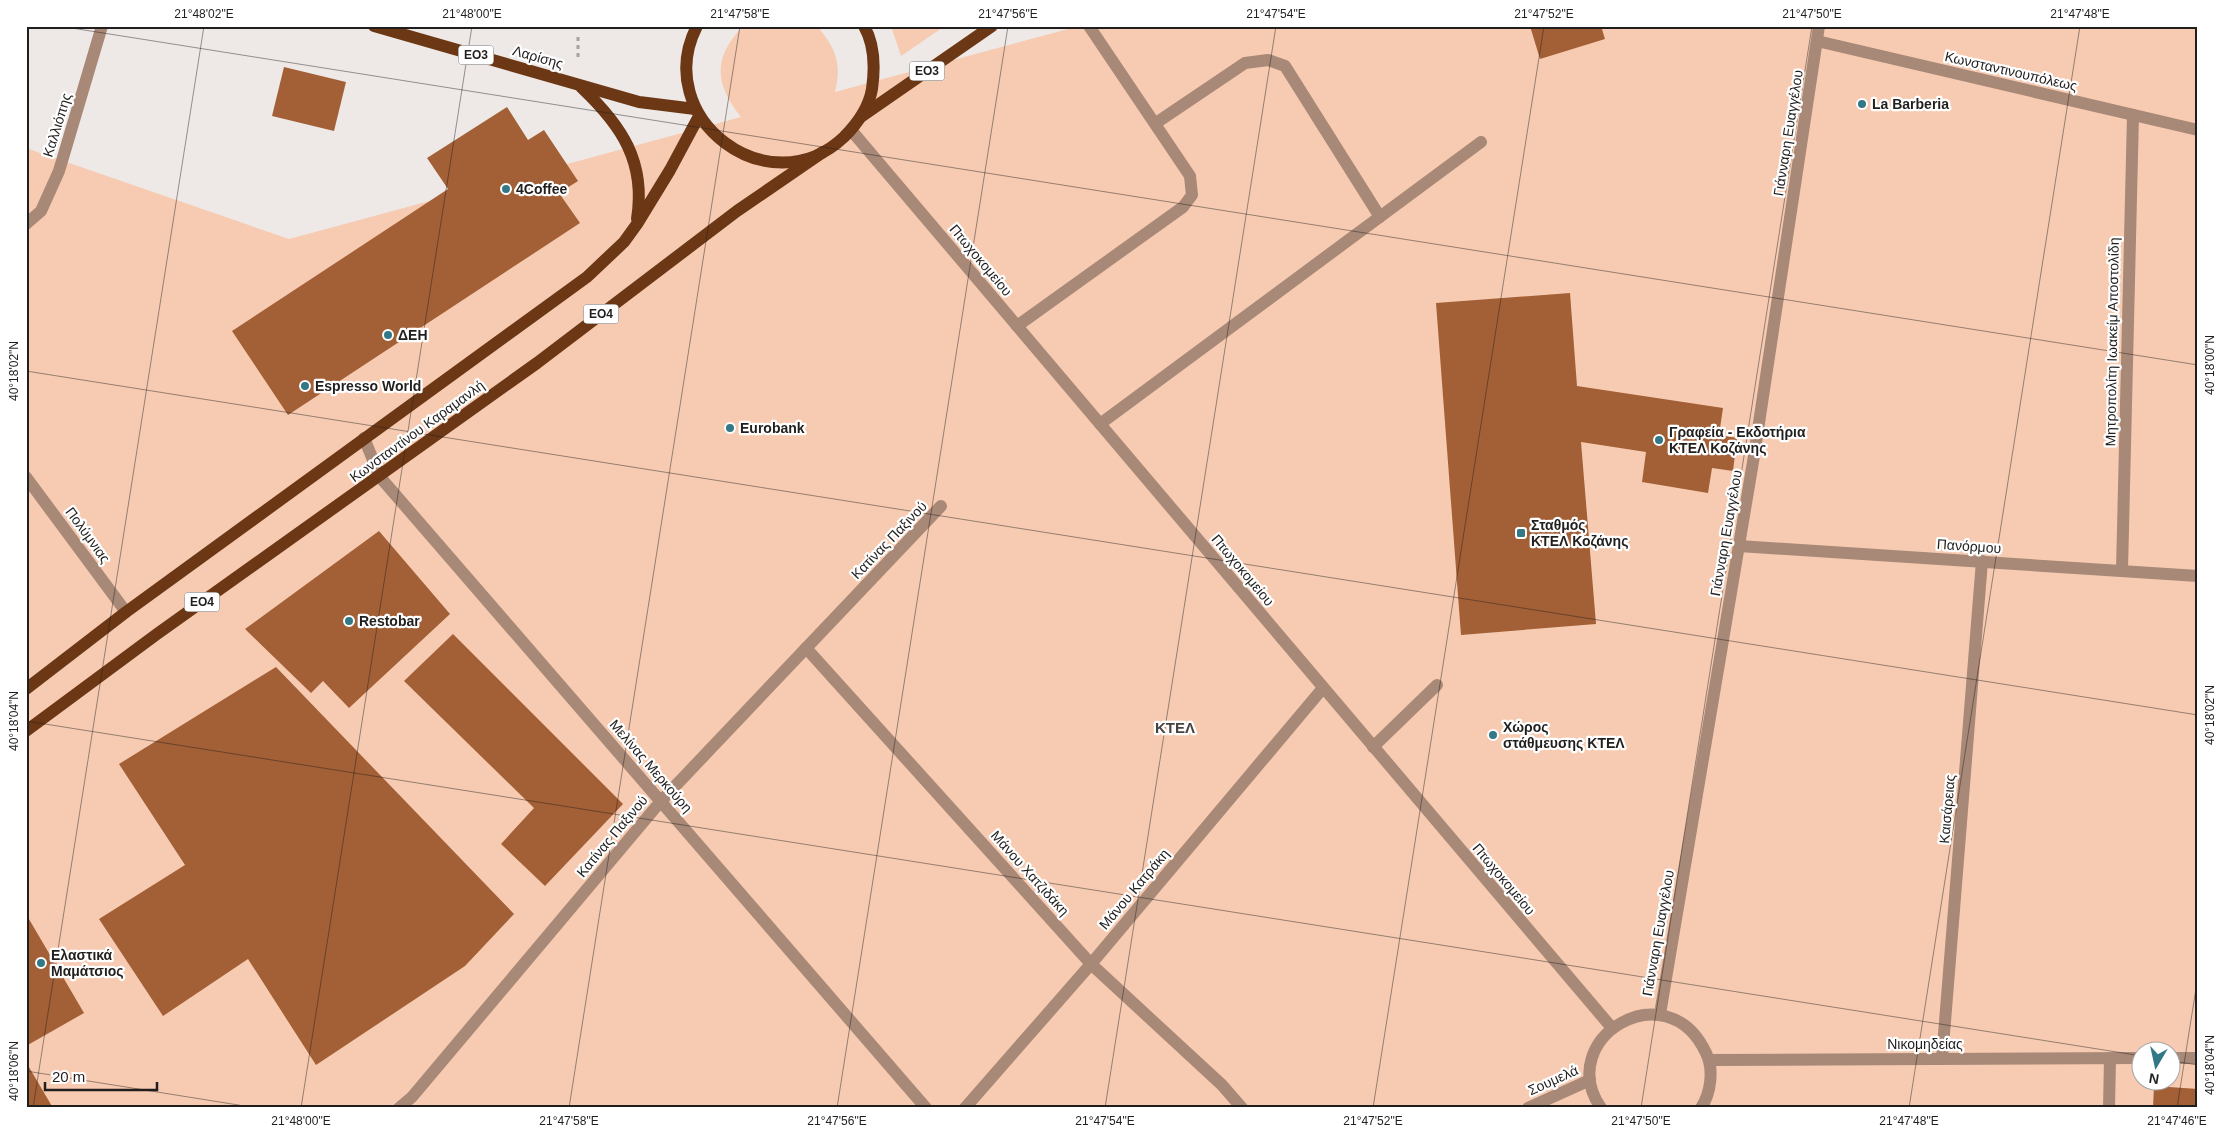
<svg xmlns="http://www.w3.org/2000/svg" width="2224" height="1134" font-family="Helvetica,sans-serif">
	<rect width="100%" height="100%" fill="#eee9e7"/>
	<g fill="#f7cbb2" fill-rule="evenodd">
		<path d="M743,26L818,27C836,49 842,64 835,92L1079,26H2198V1108H26V148L289,239L741,117C715,85 712,58 743,26ZM2142,1052H2172V1082H2142Z"/>
		<path d="M891,26H945L901,56Z"/>
	</g>
	<g fill="#a35f35">
		<path d="M1530,26H1601L1605,39L1540,59Z"/>
		<path d="M284,67L346,82L334,131L272,116Z"/>
		<path d="M507,107L528,140L544,130L578,181L559,193L580,223L288,415L232,331L448,189L427,158Z"/>
		<path d="M1570,293L1577,386L1723,408L1719,435L1737,438L1733,471L1712,468L1708,493L1642,482L1646,452L1581,442L1596,624L1461,635L1436,303Z"/>
		<path d="M379,531L450,614L349,708L323,681L311,693L245,629Z"/>
		<path d="M453,634L623,804L545,886L501,844L534,808L404,681Z"/>
		<path d="M276,667L514,914L465,966L316,1065L248,959L163,1016L99,919L185,865L119,764Z"/>
		<path d="M26,914L84,1013L26,1046Z"/>
		<path d="M26,1062L53,1108H26Z"/>
		<path d="M2154,1086L2198,1089V1108H2153Z"/>
	</g>
	<g fill="none" stroke-linecap="round" stroke-linejoin="round">
		<path stroke="#a6a2a1" stroke-width="3" stroke-dasharray="4 4" stroke-linecap="butt" d="M578,57V35"/>
		<g stroke="#a88876" stroke-width="12">
			<path d="M1100,424L1481,142"/>
			<path d="M1373,747L1437,685"/>
		</g>
		<g stroke="#a88876" stroke-width="12">
			<path d="M1817,41L2198,130"/>
			<path d="M1156,123L1245,63L1268,60L1285,66L1380,217"/>
			<path d="M851,130L1612,1028"/>
			<path d="M26,224L41,211L59,171L102,26"/>
			<path d="M1017,326L1183,207L1192,195L1190,176L1089,26"/>
			<path d="M364,438L380,477L926,1108"/>
			<path d="M26,477L126,612"/>
			<path d="M1739,546L2198,576"/>
			<path d="M2122,570L2133,115"/>
			<path d="M806,648L1091,964L1222,1085L1242,1108"/>
			<path d="M1660,1014L1754,456L1819,26"/>
			<path d="M2172,1058H2198"/>
			<path d="M1942,1059L1982,561"/>
			<path d="M1709,1060L2142,1058"/>
			<path d="M399,1108L412,1097L661,801L941,506"/>
			<path d="M965,1108L1091,964L1323,688"/>
			<path d="M1528,1108L1590,1080"/>
			<path d="M1601,1108C1553,1039 1667,969 1706,1053C1714,1069 1711,1093 1701,1108"/>
			<path d="M2109,1108L2110,1058"/>
		</g>
		<g stroke="#6c3714" stroke-width="12">
			<path d="M374,26L639,102L695,109"/>
			<path d="M697,26C650,118 769,208 844,137C857,124 869,107 872,89C875,68 875,45 864,26"/>
			<path d="M582,88C622,126 646,162 637,219"/>
			<path d="M862,116L992,26"/>
			<path d="M26,689L126,612L587,277L624,242L637,224L670,170L699,116"/>
			<path d="M26,731L157,634L537,363L737,211L823,152"/>
		</g>
	</g>
	<path fill="none" stroke="#211f1e" stroke-width="1" stroke-opacity="0.45" d="M59,26L2198,365M26,371L2198,715M26,721L2142,1056M2172,1061L2198,1065M26,1071L257,1108M33,1108L204,26M301,1108L472,26M569,1108L740,26M837,1108L1008,26M1105,1108L1276,26M1373,1108L1544,26M1641,1108L1812,26M1909,1108L2080,26M2177,1108L2198,976"/>
	<g fill="#337886" stroke="#fff" stroke-width="2">
		<circle cx="1862" cy="104" r="5"/>
		<circle cx="506" cy="189" r="5"/>
		<circle cx="388" cy="335" r="5"/>
		<circle cx="305" cy="386" r="5"/>
		<circle cx="730" cy="428" r="5"/>
		<circle cx="1659" cy="440" r="5"/>
		<rect x="1516" y="528" width="10" height="10" rx="2.5"/>
		<circle cx="349" cy="621" r="5"/>
		<circle cx="1493" cy="735" r="5"/>
		<circle cx="41" cy="963" r="5"/>
	</g>
	<g text-anchor="middle" stroke-width="4.5" stroke-linejoin="round" paint-order="stroke">
		<g fill="#fff" stroke="#646262" stroke-width="1">
			<rect x="458.5" y="45.5" width="35" height="19" rx="4"/>
			<rect x="909.5" y="61.5" width="35" height="19" rx="4"/>
			<rect x="583.5" y="304.5" width="35" height="19" rx="4"/>
			<rect x="184.5" y="592.5" width="35" height="19" rx="4"/>
		</g>
		<g font-size="12" font-weight="bold" fill="#211f1e">
			<text x="476" y="59">ΕΟ3</text>
			<text x="927" y="75">ΕΟ3</text>
			<text x="601" y="318">ΕΟ4</text>
			<text x="202" y="606">ΕΟ4</text>
		</g>
		<g font-size="14" fill="#211f1e" stroke="#fff">
			<text transform="translate(538 57) rotate(16)" y="5">Λαρίσης</text>
			<text transform="translate(2011 71) rotate(13)" y="5">Κωνσταντινουπόλεως</text>
			<text transform="translate(57 125) rotate(-73)" y="5">Καλλιόπης</text>
			<text transform="translate(1788 133) rotate(-81)" y="5">Γιάνναρη Ευαγγέλου</text>
			<text transform="translate(981 260) rotate(50)" y="5">Πτωχοκομείου</text>
			<text transform="translate(2112 342) rotate(-89)" y="5">Μητροπολίτη Ιωακείμ Αποστολίδη</text>
			<text transform="translate(417 431) rotate(-36)" y="5">Κωνσταντίνου Καραμανλή</text>
			<text transform="translate(1726 533) rotate(-80)" y="5">Γιάνναρη Ευαγγέλου</text>
			<text transform="translate(88 535) rotate(54)" y="5">Πολύμνιας</text>
			<text transform="translate(889 540) rotate(-46)" y="5">Κατίνας Παξινού</text>
			<text transform="translate(1969 546) rotate(4)" y="5">Πανόρμου</text>
			<text transform="translate(1243 570) rotate(50)" y="5">Πτωχοκομείου</text>
			<text transform="translate(651 766) rotate(49)" y="5">Μελίνας Μερκούρη</text>
			<text transform="translate(1947 809) rotate(-85)" y="5">Καισάρειας</text>
			<text transform="translate(612 836) rotate(-50)" y="5">Κατίνας Παξινού</text>
			<text transform="translate(1030 873) rotate(48)" y="5">Μάνου Χατζιδάκη</text>
			<text transform="translate(1504 879) rotate(50)" y="5">Πτωχοκομείου</text>
			<text transform="translate(1134 889) rotate(-50)" y="5">Μάνου Κατράκη</text>
			<text transform="translate(1658 933) rotate(-80)" y="5">Γιάνναρη Ευαγγέλου</text>
			<text x="1925" y="1049">Νικομηδείας</text>
			<text transform="translate(1553 1080) rotate(-24)" y="5">Σουμελά</text>
		</g>
		<g font-size="14" font-weight="bold" fill="#211f1e" stroke="#fff" text-anchor="start">
			<text x="1872" y="109">La Barberia</text>
			<text x="516" y="194">4Coffee</text>
			<text x="398" y="340">ΔΕΗ</text>
			<text x="315" y="391">Espresso World</text>
			<text x="740" y="433">Eurobank</text>
			<text x="1669" y="437">Γραφεία - Εκδοτήρια<tspan x="1669" dy="16">ΚΤΕΛ Κοζάνης</tspan></text>
			<text x="1531" y="530">Σταθμός<tspan x="1531" dy="16">ΚΤΕΛ Κοζάνης</tspan></text>
			<text x="359" y="626">Restobar</text>
			<text x="1503" y="732">Χώρος<tspan x="1503" dy="16">στάθμευσης ΚΤΕΛ</tspan></text>
			<text x="51" y="960">Ελαστικά<tspan x="51" dy="16">Μαμάτσιος</tspan></text>
		</g>
		<g font-size="15" font-weight="bold" fill="#474341" stroke="#fff">
			<text x="1175" y="733">ΚΤΕΛ</text>
		</g>
	</g>
	<rect width="2224" height="1134" fill="none" stroke="#ffffff" stroke-width="55"/>
	<g transform="translate(2156 1066) rotate(189)"><circle r="24" fill="#ffffff" stroke="#a6a5a5"/>
	<path d="M0-4L9 19L0 12L-9 19Z" fill="#337886"/>
	<text y="-8" font-size="14" font-weight="bold" text-anchor="middle" fill="#211f1e">N</text>
	</g>
	<path d="M45 1082v8h112v-8" fill="none" stroke="#211f1e" stroke-width="2.5"/>
	<text x="52" y="1082" font-size="15" fill="#211f1e" stroke="#ffffff" stroke-width="4" paint-order="stroke">20 m</text>
	<rect x="28" y="28" width="2168" height="1078" fill="none" stroke="#211f1e" stroke-width="2"/>
	<g font-size="12" text-anchor="middle" fill="#211f1e">
		<text x="204" y="18">21°48'02"E</text>
		<text x="472" y="18">21°48'00"E</text>
		<text x="740" y="18">21°47'58"E</text>
		<text x="1008" y="18">21°47'56"E</text>
		<text x="1276" y="18">21°47'54"E</text>
		<text x="1544" y="18">21°47'52"E</text>
		<text x="1812" y="18">21°47'50"E</text>
		<text x="2080" y="18">21°47'48"E</text>
		<text transform="translate(2210 365) rotate(-90)" y="4">40°18'00"N</text>
		<text transform="translate(14 371) rotate(-90)" y="4">40°18'02"N</text>
		<text transform="translate(2210 715) rotate(-90)" y="4">40°18'02"N</text>
		<text transform="translate(14 721) rotate(-90)" y="4">40°18'04"N</text>
		<text transform="translate(2210 1065) rotate(-90)" y="4">40°18'04"N</text>
		<text transform="translate(14 1071) rotate(-90)" y="4">40°18'06"N</text>
		<text x="301" y="1125">21°48'00"E</text>
		<text x="569" y="1125">21°47'58"E</text>
		<text x="837" y="1125">21°47'56"E</text>
		<text x="1105" y="1125">21°47'54"E</text>
		<text x="1373" y="1125">21°47'52"E</text>
		<text x="1641" y="1125">21°47'50"E</text>
		<text x="1909" y="1125">21°47'48"E</text>
		<text x="2177" y="1125">21°47'46"E</text>
	</g>
</svg>
